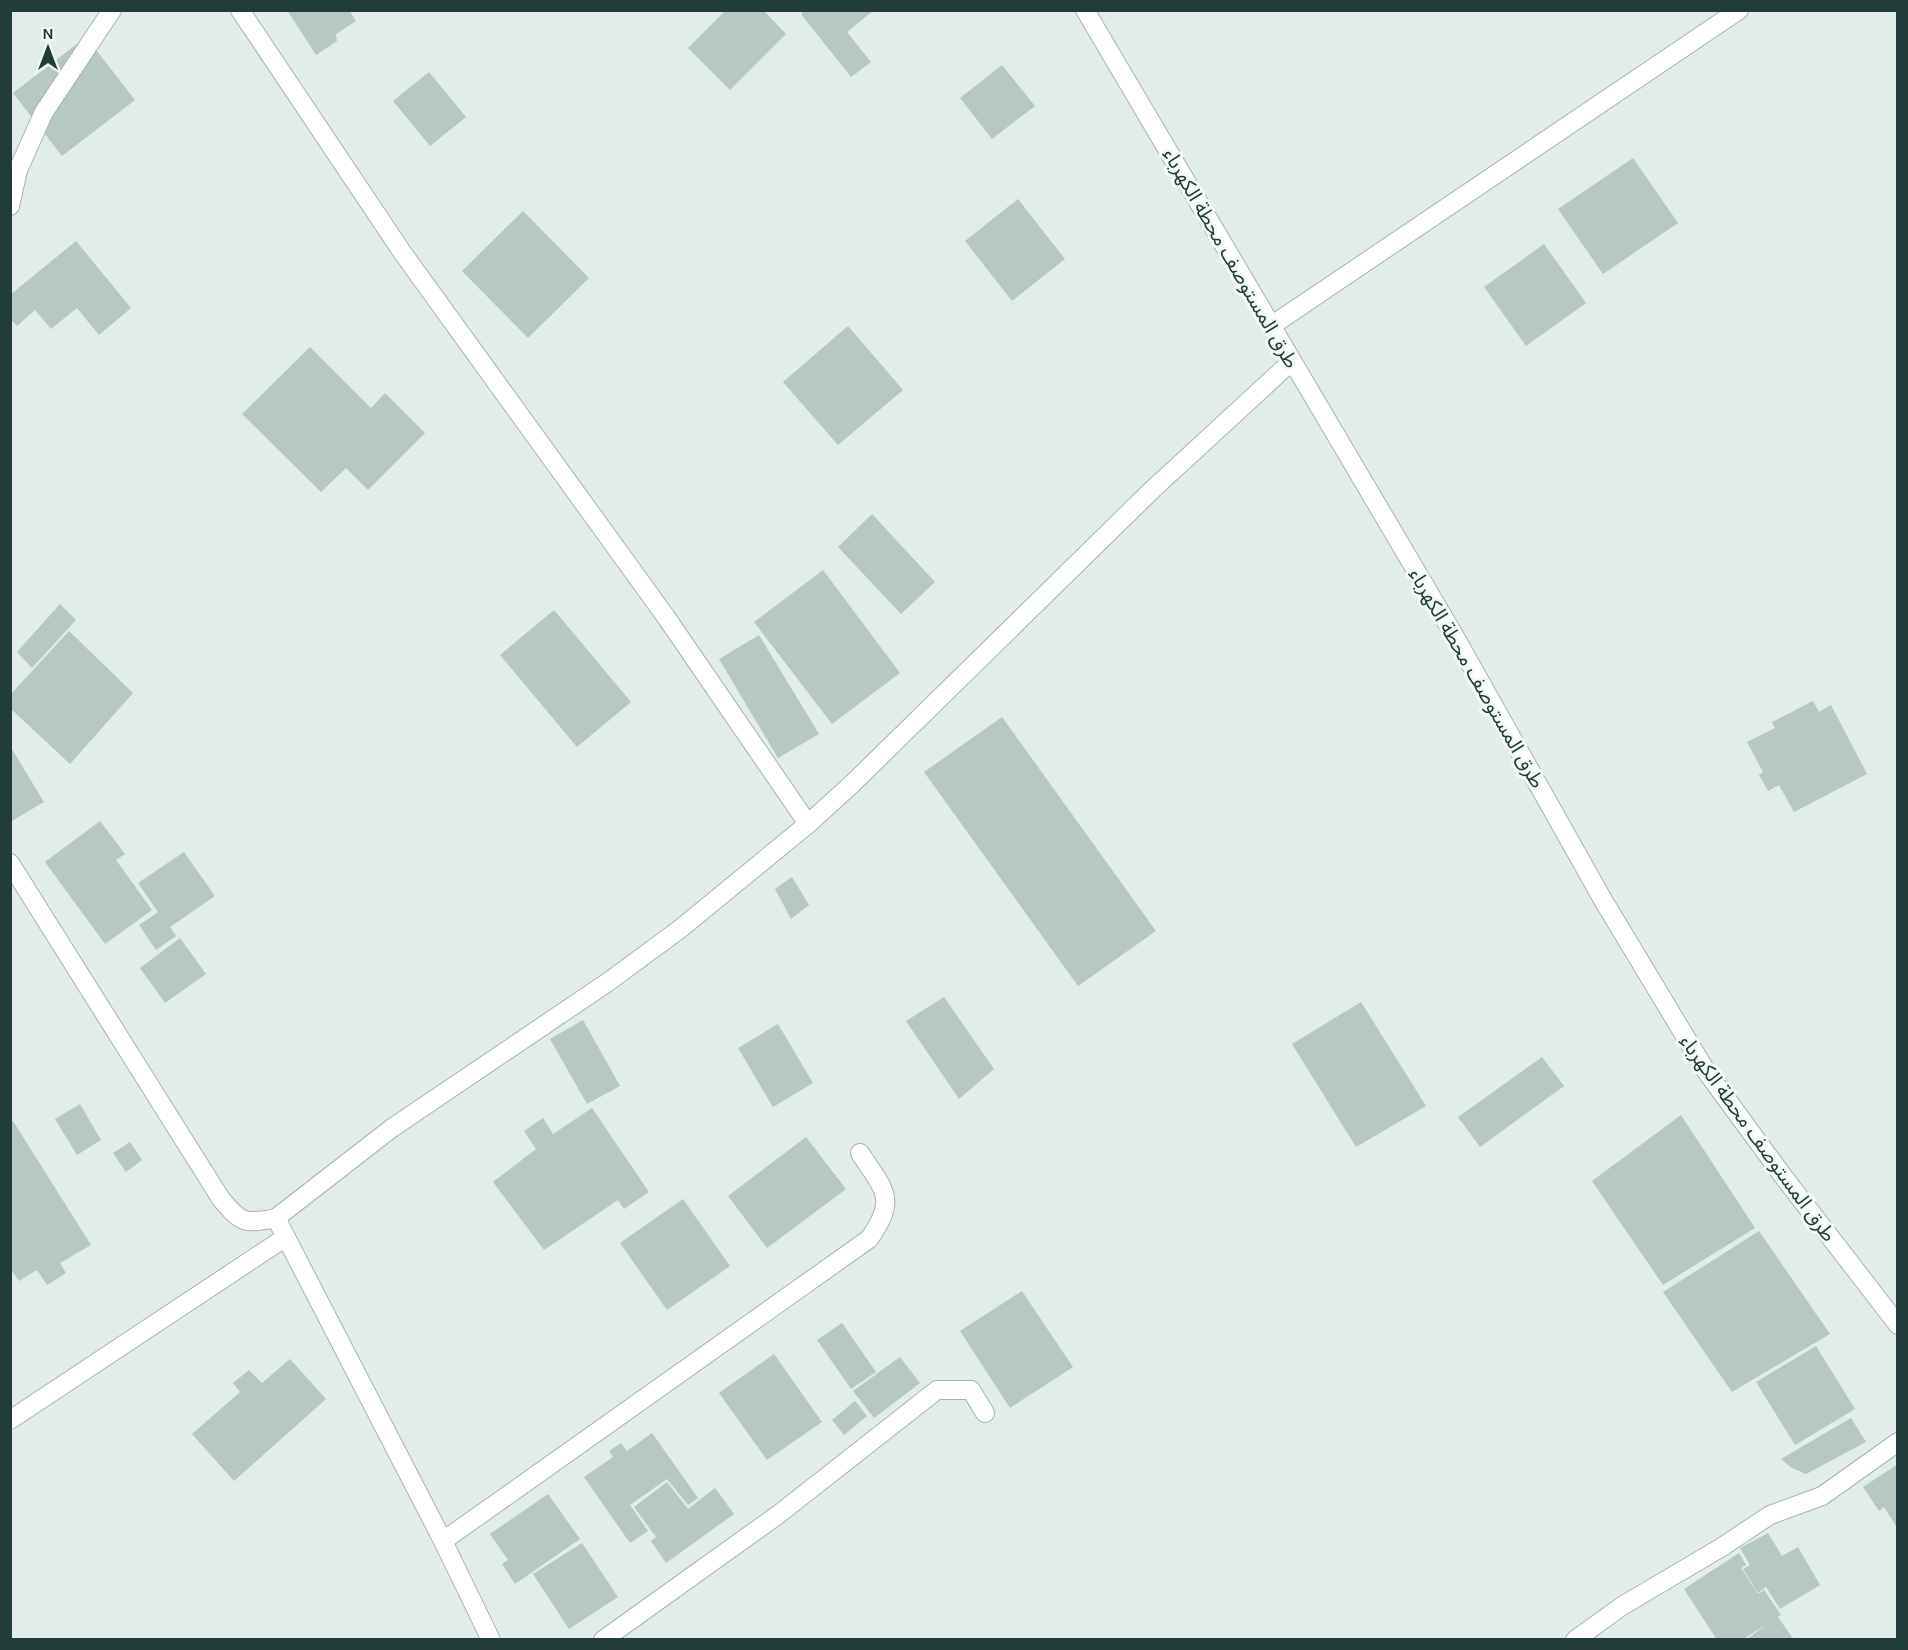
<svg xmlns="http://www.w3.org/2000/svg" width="1908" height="1650" font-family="Karla,'Noto Sans Arabic',sans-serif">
	<rect width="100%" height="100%" fill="#e2ece9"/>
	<g fill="#b7c7c2">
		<path d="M287,10H349L356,21L336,34L337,41L316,55Z"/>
		<path d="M726,10H763L786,34L730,90L688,48Z"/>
		<path d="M806,10H874L847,32L871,62L851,77L801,14Z"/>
		<path d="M86,37L135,100L62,156L13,93Z"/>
		<path d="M1002,65L1035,106L992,139L960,98Z"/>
		<path d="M429,72L466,117L430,146L393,101Z"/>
		<path d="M1633,158L1678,223L1603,274L1558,209Z"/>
		<path d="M1018,199L1065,259L1012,301L965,241Z"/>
		<path d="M523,211L589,278L528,338L462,271Z"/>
		<path d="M76,241L131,308L99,335L77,308L51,329L35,310L17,326L10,318V295Z"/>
		<path d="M1544,244L1586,303L1526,346L1484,287Z"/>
		<path d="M848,326L903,390L838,445L783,382Z"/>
		<path d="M310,347L371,408L385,393L425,433L368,490L346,468L321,492L242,414Z"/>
		<path d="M872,514L935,582L901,614L838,547Z"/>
		<path d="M823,570L900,673L832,724L754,622Z"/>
		<path d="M60,604L76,620L32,668L17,652Z"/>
		<path d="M554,610L631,702L577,747L500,655Z"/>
		<path d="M69,631L133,693L70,764L10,708V695Z"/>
		<path d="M759,635L819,734L778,758L719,659Z"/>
		<path d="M1813,701L1819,712L1831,705L1867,774L1794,812L1779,785L1768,791L1759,775L1763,772L1747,742L1775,728L1772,722Z"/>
		<path d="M1002,717L1156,931L1078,986L924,772Z"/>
		<path d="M10,746L44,802L10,822Z"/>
		<path d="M100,821L125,854L116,860L152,910L105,944L45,862Z"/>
		<path d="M184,852L215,896L170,927L176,936L156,950L139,925L158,912L138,883Z"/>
		<path d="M792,877L809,905L791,919L775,889Z"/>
		<path d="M180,938L206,974L165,1003L140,968Z"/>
		<path d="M944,997L994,1069L959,1099L906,1021Z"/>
		<path d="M1361,1002L1426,1106L1356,1147L1292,1044Z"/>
		<path d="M583,1020L620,1086L587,1104L550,1039Z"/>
		<path d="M778,1024L813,1083L773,1107L738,1048Z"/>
		<path d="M1542,1057L1564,1086L1480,1147L1458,1117Z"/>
		<path d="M80,1104L101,1140L77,1155L55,1119Z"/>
		<path d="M592,1108L649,1192L624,1209L618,1200L544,1250L493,1182L536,1149L524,1131L543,1118L553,1134Z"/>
		<path d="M1681,1115L1755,1228L1663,1285L1592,1181Z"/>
		<path d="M13,1121L91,1245L60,1263L66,1273L47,1285L37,1270L19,1281L10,1268V1123Z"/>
		<path d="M806,1137L846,1189L767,1248L728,1196Z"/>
		<path d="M130,1142L142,1160L126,1172L113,1153Z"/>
		<path d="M683,1199L730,1266L667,1310L620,1243Z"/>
		<path d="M1759,1231L1830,1334L1732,1392L1663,1292Z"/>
		<path d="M1022,1291L1073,1367L1010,1408L960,1331Z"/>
		<path d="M842,1323L876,1372L851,1389L817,1340Z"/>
		<path d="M1816,1346L1855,1409L1795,1445L1756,1382Z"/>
		<path d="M774,1354L822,1422L767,1460L719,1393Z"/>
		<path d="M900,1357L920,1383L874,1418L853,1391Z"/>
		<path d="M290,1359L326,1399L234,1481L192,1434L240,1392L233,1383L249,1370L262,1383Z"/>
		<path d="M855,1401L867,1416L844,1435L832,1420Z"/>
		<path d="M1851,1418L1866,1442L1806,1474L1792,1468L1781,1459Z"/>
		<path d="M652,1433L698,1498L688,1505L667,1479L630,1505L648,1531L630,1543L584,1477L613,1457L609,1451L621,1443L627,1451Z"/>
		<path d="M1898,1464V1529L1884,1507L1879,1511L1863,1487Z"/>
		<path d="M667,1482L688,1509L715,1488L734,1514L666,1563L651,1541L656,1537L634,1507Z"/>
		<path d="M548,1494L580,1539L515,1584L502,1564L508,1560L490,1534Z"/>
		<path d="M1768,1533L1782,1556L1798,1547L1820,1585L1780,1609L1766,1587L1758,1593L1743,1569L1750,1565L1740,1548Z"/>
		<path d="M582,1543L618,1597L569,1629L533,1574Z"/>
		<path d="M1739,1553L1746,1565L1741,1568L1758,1594L1764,1590L1781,1615L1778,1617L1794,1640H1746L1767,1624L1742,1640H1717L1684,1589Z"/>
	</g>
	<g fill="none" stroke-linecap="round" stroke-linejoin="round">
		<defs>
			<g id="minor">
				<path d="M240,10L402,252L666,617L808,824"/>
				<path d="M1085,10L1454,635L1603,900L1706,1071L1783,1176L1898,1325"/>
				<path d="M10,206L18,170L44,112L112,10"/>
				<path d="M1271,326L1739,10"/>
				<path d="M10,863L221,1199C242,1224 245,1224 276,1218L392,1128L608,982L680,929L808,824L852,784L1153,489L1291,362"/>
				<path d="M276,1218L443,1541L491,1640"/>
				<path d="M10,1420L286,1237"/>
				<path d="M443,1541L869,1239C898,1198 884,1190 860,1153"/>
				<path d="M603,1640L779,1514L937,1390H971L985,1413"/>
				<path d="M1575,1640L1622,1606L1722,1547L1770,1515L1822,1496L1898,1442"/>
			</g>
		</defs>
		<use href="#minor" stroke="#a5b4b1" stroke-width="20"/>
		<use href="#minor" stroke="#fff" stroke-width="18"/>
	</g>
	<g text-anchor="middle" stroke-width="6" stroke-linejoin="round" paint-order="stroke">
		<g font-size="20" fill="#223d39" stroke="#f3f9f6">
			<text transform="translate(1231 258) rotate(60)" y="7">طرق المستوصف محطة الكهرباء</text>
			<text transform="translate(1477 678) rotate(60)" y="7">طرق المستوصف محطة الكهرباء</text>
			<text transform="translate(1758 1138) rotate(54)" y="7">طرق المستوصف محطة الكهرباء</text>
		</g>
	</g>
	<rect width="1908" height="1650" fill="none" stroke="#223d39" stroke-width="24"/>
	<g transform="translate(48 48)" stroke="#f3f9f6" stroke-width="4.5" paint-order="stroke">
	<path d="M0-4.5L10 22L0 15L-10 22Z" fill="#223d39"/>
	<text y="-9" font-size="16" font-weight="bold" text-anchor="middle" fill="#223d39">N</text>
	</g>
</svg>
